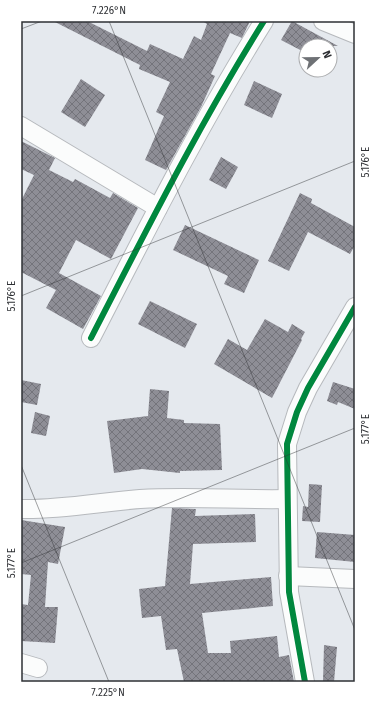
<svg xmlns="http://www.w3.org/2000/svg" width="376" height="703" font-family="'Fira Sans',sans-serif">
	<defs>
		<pattern id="building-cross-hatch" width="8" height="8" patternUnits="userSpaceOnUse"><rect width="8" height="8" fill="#8e8e96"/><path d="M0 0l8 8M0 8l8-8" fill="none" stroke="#74747b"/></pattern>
	</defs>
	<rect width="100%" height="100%" fill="#e5e9ee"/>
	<g fill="url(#building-cross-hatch)">
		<path d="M53,21H87L147,51L150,44L183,59L194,36L201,40L207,24L202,21H250L242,38L230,33L211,74L215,76L201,107L166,170L145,160L164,116L156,112L170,82L139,69L140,65Z"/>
		<path d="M292,21L338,46H306V53L281,40Z"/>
		<path d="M81,79L105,95L85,127L61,112Z"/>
		<path d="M254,81L282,94L272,118L244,105Z"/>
		<path d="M21,141L55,158L49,170L73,182L75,179L110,198L113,193L138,208L111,259L76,240L59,273L101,296L83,329L46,308L56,290L21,272V201L34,175L21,169Z"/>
		<path d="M221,157L238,167L226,189L209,180Z"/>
		<path d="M300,193L312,199L311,203L355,227V245L350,254L308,232L289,271L268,261Z"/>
		<path d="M185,225L259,260L244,293L224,284L228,276L173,250Z"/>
		<path d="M150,301L197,324L185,348L138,324Z"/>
		<path d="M265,319L288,332L292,324L305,332L301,339L302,340L272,398L214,364L228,339L247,350Z"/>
		<path d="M21,380L41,384L37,405L21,402Z"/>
		<path d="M333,382L355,389V409L338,402L337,405L327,401Z"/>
		<path d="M150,389L169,391L167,418L184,420V423L220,424L222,470L180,471V473L142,469L114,473L107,421L148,416Z"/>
		<path d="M35,412L50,416L46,436L31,433Z"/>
		<path d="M309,484L322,485L320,522L302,521L303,506L308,507Z"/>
		<path d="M172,508L196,509L195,516L255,514L256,542L193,544L190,584L271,577L273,606L202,613L208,653H231L230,641L277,636L279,657L289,655L294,682H184L177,649L166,650L161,616L142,618L139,589L165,586Z"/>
		<path d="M21,520L65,527L58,564L48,562L45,607H58L55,643L21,641V604L28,605L31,575L21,574Z"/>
		<path d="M317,532L355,535V562L315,558Z"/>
		<path d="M324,645L337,647L334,682H323Z"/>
	</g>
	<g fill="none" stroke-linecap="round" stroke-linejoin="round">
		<defs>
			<g id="minor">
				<path d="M323,21L355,34"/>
				<path d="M21,126L158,208"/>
				<path d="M91,338C146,231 200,123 264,21"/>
				<path d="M21,509C61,510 100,502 140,499C189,496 238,500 287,499"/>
				<path d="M288,576L355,579"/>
				<path d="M21,663L38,668"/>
				<path d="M305,682L289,592L287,444L297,412L308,388L355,307"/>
			</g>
		</defs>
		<use href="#minor" stroke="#b6b9bd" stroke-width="20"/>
		<use href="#minor" stroke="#fbfcfc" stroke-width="18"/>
		<defs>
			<g id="cycleway">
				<path d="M91,338C146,231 200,123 264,21"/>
				<path d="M305,682L289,592L287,444L297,412L308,388L355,307"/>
			</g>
		</defs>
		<use href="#cycleway" stroke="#fff" stroke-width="8"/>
		<use href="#cycleway" stroke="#00873e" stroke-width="6"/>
	</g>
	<path fill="none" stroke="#2e3034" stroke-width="1" stroke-opacity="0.45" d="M109,21L355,630M21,29L42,21M21,296L355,161M21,465L109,682M21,563L355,428"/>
	<rect width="376" height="703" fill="none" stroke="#ffffff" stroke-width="44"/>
	<g transform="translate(318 58) rotate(68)"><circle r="19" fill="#ffffff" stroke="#abacae"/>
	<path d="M0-3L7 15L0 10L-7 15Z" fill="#6e7175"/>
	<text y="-6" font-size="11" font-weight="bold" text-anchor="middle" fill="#2e3034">N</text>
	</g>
	<rect x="22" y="22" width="332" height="659" fill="none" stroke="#2e3034" stroke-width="1.5"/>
	<g font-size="10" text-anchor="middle" fill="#2e3034">
		<text x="109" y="14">7.226°N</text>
		<text transform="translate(365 162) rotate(-90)" y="4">5.176°E</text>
		<text transform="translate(11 296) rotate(-90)" y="4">5.176°E</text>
		<text transform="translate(365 429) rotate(-90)" y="4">5.177°E</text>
		<text transform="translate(11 563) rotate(-90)" y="4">5.177°E</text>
		<text x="108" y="696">7.225°N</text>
	</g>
</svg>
